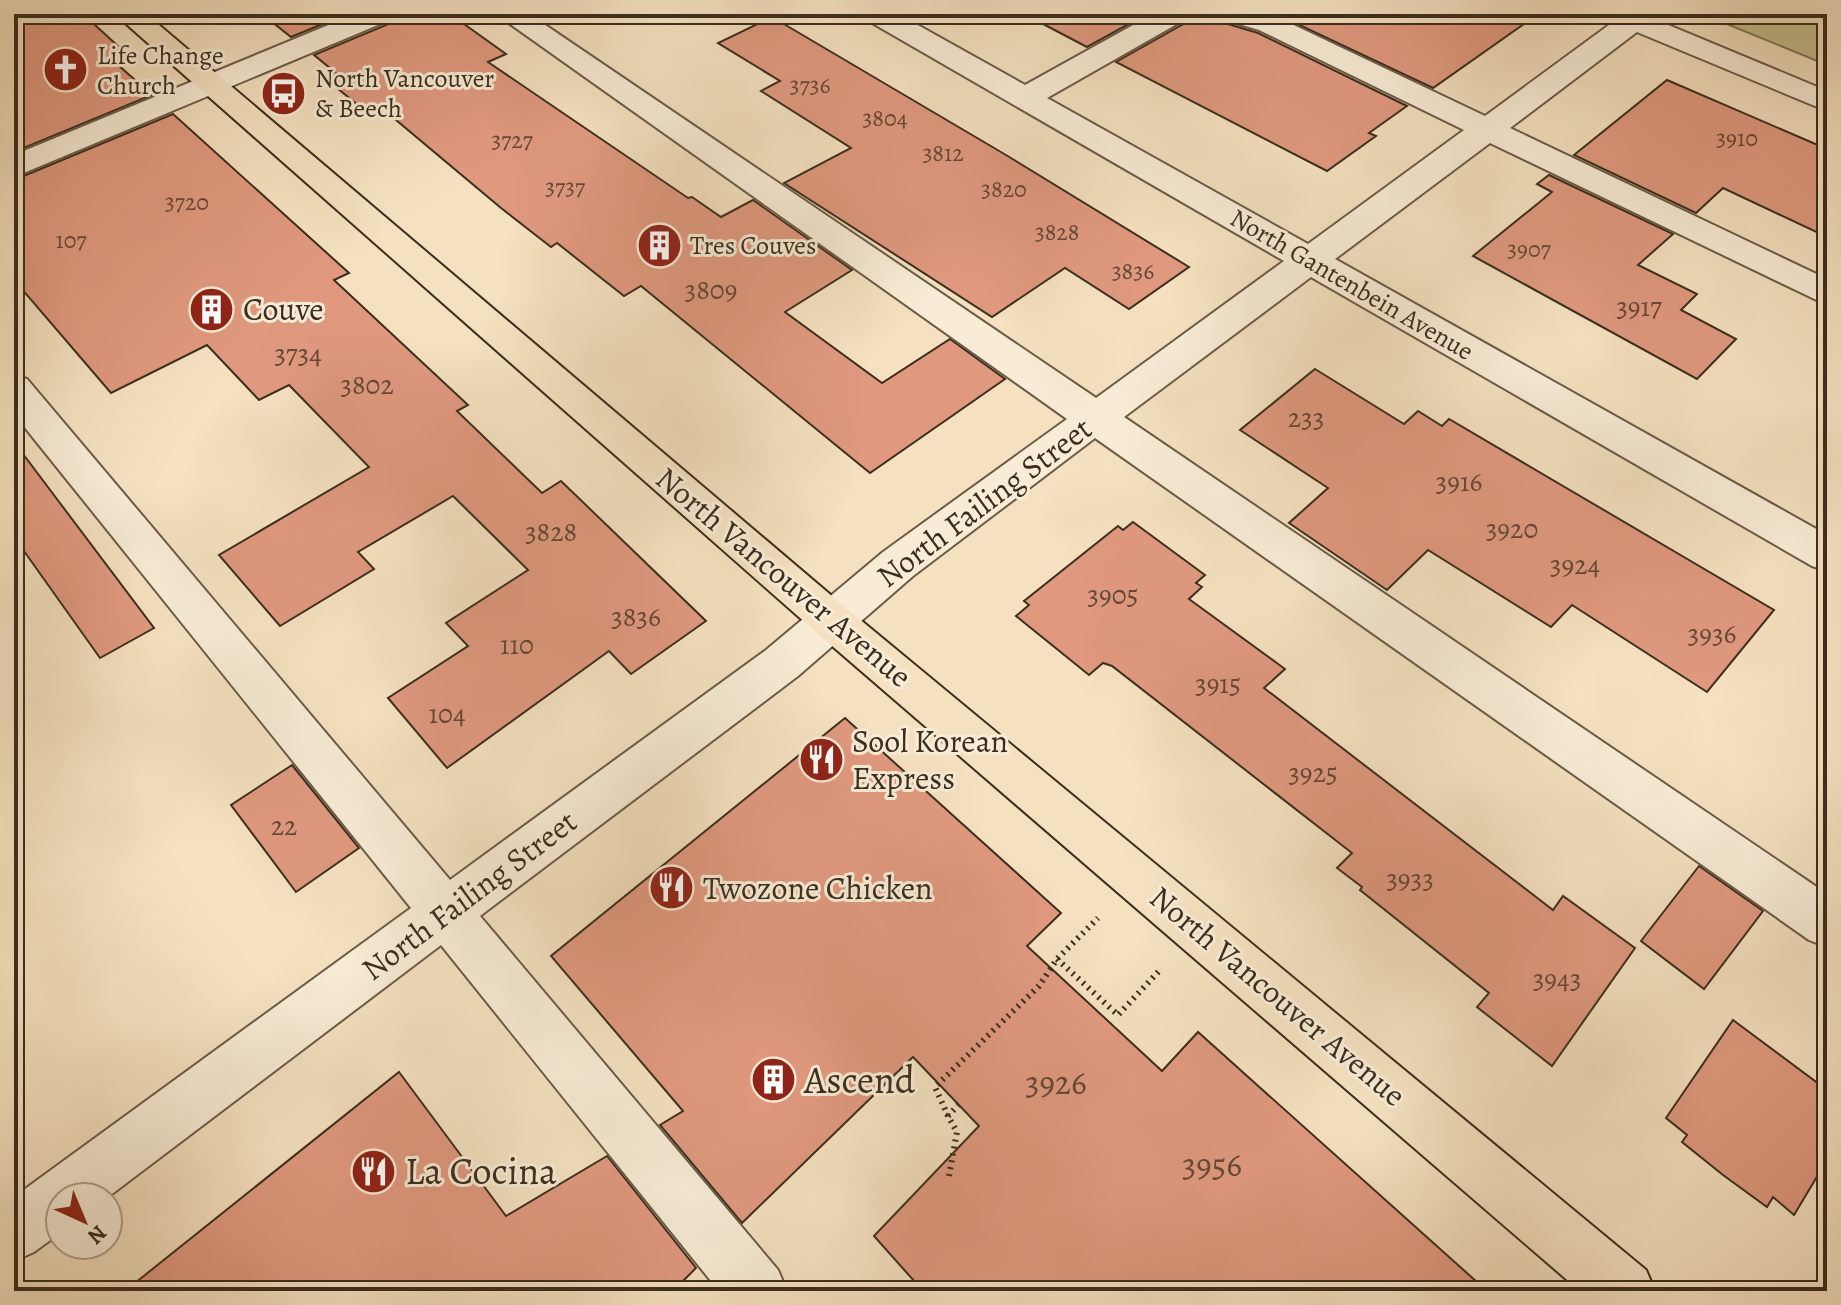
<svg xmlns="http://www.w3.org/2000/svg" width="1841" height="1305" font-family="Alegreya,serif">
	<rect width="100%" height="100%" fill="#f5e1c0"/>
	<filter id="stains"><feTurbulence type="fractalNoise" baseFrequency=".0025" numOctaves="4"/><feColorMatrix values="0 0 0 0 .2 0 0 0 0 .09 0 0 0 0 .02 0 0 0 .5 -.17"/></filter>
	<radialGradient id="worn" r=".72"><stop offset=".6" stop-color="#630" stop-opacity="0"/><stop offset="1" stop-color="#630" stop-opacity=".3"/></radialGradient>
	<path fill="#c4c08d" stroke="#807756" stroke-width="2" d="M1725,14H1827V65L1717,20Z"/>
	<g fill="#e0997f" stroke="#3b2e1f" stroke-width="2">
		<path d="M14,14H83L131,58L117,64L152,95L14,152Z"/>
		<path d="M262,14H347L291,37Z"/>
		<path d="M397,14H450L506,54L488,62L688,198L692,197L721,217L753,200L852,270L785,312L882,383L950,339L1005,379L870,473L641,286L624,296L557,243L551,247L501,208L384,110L371,116L325,78L336,73L314,55L391,23Z"/>
		<path d="M1024,14H1147L1087,47Z"/>
		<path d="M1191,14H1218L1224,23L1258,33L1407,106L1369,133L1376,136L1327,171L1116,62L1185,23Z"/>
		<path d="M1276,14H1538L1433,88Z"/>
		<path d="M772,17L1006,155L1189,267L1129,309L1065,268L992,317L784,183L851,148L761,91L780,81L718,43Z"/>
		<path d="M1667,80L1827,149V237L1723,188L1696,213L1574,155Z"/>
		<path d="M173,114L349,273L334,280L468,405L457,411L542,493L561,481L706,621L631,674L609,651L447,768L388,698L468,646L446,623L528,570L453,496L358,552L374,569L280,626L219,555L369,467L289,385L259,400L207,345L111,393L14,280V180Z"/>
		<path d="M1549,175L1673,234L1638,265L1697,294L1681,310L1736,339L1697,379L1473,256L1552,192L1537,184Z"/>
		<path d="M1315,369L1404,424L1418,411L1442,426L1449,419L1774,610L1707,692L1572,605L1551,627L1428,550L1387,590L1289,523L1328,488L1240,430Z"/>
		<path d="M14,442L154,628L100,658L14,537Z"/>
		<path d="M1133,522L1205,575L1196,583L1202,587L1189,599L1285,669L1264,688L1553,910L1563,896L1635,948L1552,1066L1477,1007L1489,993L1360,890L1362,887L1337,868L1352,853L1112,666L1103,663L1089,675L1016,616L1029,605L1024,601L1118,526L1123,530Z"/>
		<path d="M845,718L1061,913L1027,946L1162,1071L1198,1032L1487,1291H923L874,1236L979,1126L913,1057L742,1223L660,1125L683,1111L551,956Z"/>
		<path d="M292,765L359,848L296,892L231,805Z"/>
		<path d="M1699,866L1763,911L1704,989L1641,941Z"/>
		<path d="M1733,1020L1827,1090V1160L1794,1215L1773,1197L1767,1207L1723,1175L1682,1142L1687,1135L1666,1118Z"/>
		<path d="M399,1072L506,1216L607,1156L696,1268L673,1291H125Z"/>
	</g>
	<g fill="none" stroke-linecap="round" stroke-linejoin="round">
		<defs>
			<g id="minor">
				<path d="M355,14H394L390,20L14,177V155Z"/>
				<path d="M496,14H529L1096,398L1284,261L867,20L863,14H898L1025,85L1153,14H1188L1184,20L1047,98L1308,244L1464,130L1259,30L1225,20L1221,14H1266L1279,18L1485,116L1613,22L1604,14H1657L1654,19L1827,91V111L1637,32L1510,128L1827,279V305L1490,143L1335,259L1827,535V571L1812,566L1311,277L1124,417L1827,894V947L1809,940L1095,438L913,576L798,676L480,916L778,1270L787,1291H719L441,945L108,1197H60V1233L34,1252L14,1261V1197L411,908L14,414V375L27,379L450,880L766,650L883,552L1067,419Z"/>
			</g>
			<path id="major" d="M115,14H146L846,608L1646,1270L1655,1291H1580L816,632Z"/>
		</defs>
		<use href="#minor" stroke="#6a5b47" stroke-width="4"/>
		<use href="#major" stroke="#3b2e1f" stroke-width="4"/>
		<g stroke="#3b2e1f" stroke-width="6" stroke-dasharray="2 5" stroke-linecap="butt">
			<path d="M1057,959L1118,1015L1159,971"/>
			<path d="M948,1116L935,1087L1039,986L1057,959L1098,918"/>
			<path d="M949,1176L957,1132L948,1116L959,1104"/>
		</g>
		<use href="#minor" fill="#f8ecd6" fill-rule="evenodd"/>
		<use href="#major" fill="#f5e1c0" fill-rule="evenodd"/>
	</g>
	<defs>
		<symbol id="church-disc" viewBox="-11 -11 22 22"><circle r="9.5" fill="#8f2418" stroke="#f8ecd6"/><path d="M-1.2-6h2.4v3.5h3.3v2.4h-3.3V6h-2.4V-.1h-3.3v-2.4h3.3Z" fill="#fff"/></symbol>
		<symbol id="bus-disc" viewBox="-11 -11 22 22"><circle r="9.5" fill="#8f2418" stroke="#f8ecd6"/><path d="M-5-6H5V4H4V6H2V4H-2V6H-4V4H-5ZM-3.5-4V0h7V-4ZM-3.5 1.2v1.5H-2V1.2ZM2 1.2v1.5H3.5V1.2Z" fill="#fff"/></symbol>
		<symbol id="building-disc" viewBox="-11 -11 22 22"><circle r="9.5" fill="#8f2418" stroke="#f8ecd6"/><path d="M-4-6H4V6H1V3H-1V6H-4ZM-2.5-4.3h1.7v1.8h-1.7ZM.8-4.3h1.7v1.8H.8ZM-2.5-1h1.7V.8h-1.7ZM.8-1h1.7V.8H.8Z" fill="#fff"/></symbol>
		<symbol id="restaurant-disc" viewBox="-11 -11 22 22"><circle r="9.5" fill="#8f2418" stroke="#f8ecd6"/><path d="M-5-6h1v4h1v-4h1v4h1v-4h1v5L-1.5 .5V6h-2V.5L-5-1ZM5-6V6H3V1.5H1.5Q1.5-4 5-6Z" fill="#fff"/></symbol>
	</defs>
	<g fill-rule="evenodd">
		<use href="#church-disc" x="40" y="44" width="51" height="51"/>
		<use href="#bus-disc" x="258" y="68" width="51" height="51"/>
		<use href="#building-disc" x="634" y="220" width="51" height="51"/>
		<use href="#building-disc" x="186" y="284" width="51" height="51"/>
		<use href="#restaurant-disc" x="796" y="734" width="51" height="51"/>
		<use href="#restaurant-disc" x="646" y="862" width="51" height="51"/>
		<use href="#building-disc" x="748" y="1054" width="51" height="51"/>
		<use href="#restaurant-disc" x="348" y="1146" width="51" height="51"/>
	</g>
	<g text-anchor="middle" stroke-width="6" stroke-linejoin="round" paint-order="stroke">
		<g font-size="24" fill="#644937">
			<text x="810" y="93">3736</text>
			<text x="885" y="126">3804</text>
			<text x="1737" y="146">3910</text>
			<text x="512" y="148">3727</text>
			<text x="943" y="161">3812</text>
			<text x="565" y="195">3737</text>
			<text x="1004" y="197">3820</text>
			<text x="187" y="210">3720</text>
			<text x="1057" y="240">3828</text>
			<text x="71" y="248">107</text>
			<text x="1529" y="257">3907</text>
			<text x="1133" y="279">3836</text>
		</g>
		<g font-size="26" fill="#3b2e1f" stroke="#f8ecd6" text-anchor="start">
			<text x="97" y="64">Life Change<tspan x="97" dy="30">Church</tspan></text>
			<text x="315" y="87">North Vancouver<tspan x="315" dy="30">&amp; Beech</tspan></text>
			<text x="690" y="254">Tres Couves</text>
		</g>
		<g font-size="26" fill="#3b2e1f" stroke="#f8ecd6">
			<text transform="translate(1352 284) rotate(30)" y="9">North Gantenbein Avenue</text>
		</g>
		<g font-size="28" fill="#644937">
			<text x="711" y="299">3809</text>
			<text x="1639" y="316">3917</text>
			<text x="298" y="363">3734</text>
			<text x="367" y="394">3802</text>
			<text x="1306" y="427">233</text>
			<text x="1459" y="491">3916</text>
			<text x="1512" y="538">3920</text>
			<text x="551" y="541">3828</text>
			<text x="1575" y="574">3924</text>
			<text x="1113" y="604">3905</text>
			<text x="636" y="626">3836</text>
			<text x="1712" y="643">3936</text>
			<text x="517" y="654">110</text>
			<text x="1218" y="693">3915</text>
			<text x="447" y="723">104</text>
			<text x="1313" y="782">3925</text>
			<text x="284" y="835">22</text>
			<text x="1410" y="888">3933</text>
			<text x="1557" y="988">3943</text>
		</g>
		<g font-size="32" fill="#3b2e1f" stroke="#f8ecd6" text-anchor="start">
			<text x="243" y="320">Couve</text>
			<text x="852" y="752">Sool Korean<tspan x="852" dy="37">Express</tspan></text>
			<text x="703" y="899">Twozone Chicken</text>
		</g>
		<g font-size="32" fill="#3b2e1f" stroke="#f8ecd6">
			<text transform="translate(984 502) rotate(-37)" y="11">North Failing Street</text>
			<text transform="translate(784 577) rotate(40)" y="11">North Vancouver Avenue</text>
			<text transform="translate(469 895) rotate(-37)" y="11">North Failing Street</text>
			<text transform="translate(1278 996) rotate(40)" y="11">North Vancouver Avenue</text>
		</g>
		<g font-size="34" fill="#644937">
			<text x="1056" y="1094">3926</text>
			<text x="1212" y="1176">3956</text>
		</g>
		<g font-size="38" fill="#3b2e1f" stroke="#f8ecd6" text-anchor="start">
			<text x="804" y="1093">Ascend</text>
			<text x="405" y="1184">La Cocina</text>
		</g>
	</g>
	<rect width="1841" height="1305" fill="none" stroke="#f5e1c0" stroke-width="48"/>
	<rect x="16" y="16" width="1809" height="1273" fill="none" stroke="#3b2e1f" stroke-width="4"/>
	<rect x="24" y="24" width="1793" height="1257" fill="none" stroke="#3b2e1f" stroke-width="2"/>
	<g transform="translate(84 1221) rotate(136)"><circle r="38" fill="#f8ecd6" stroke="#aca08d" stroke-width="2"/>
	<path d="M0-6L14 30L0 20L-14 30Z" fill="#8f2418"/>
	<text y="-12" font-size="22" font-weight="bold" text-anchor="middle" fill="#3b2e1f">N</text>
	</g>
	<rect width="100%" height="100%" filter="url(#stains)"/>
	<rect width="100%" height="100%" fill="url(#worn)"/>
</svg>
